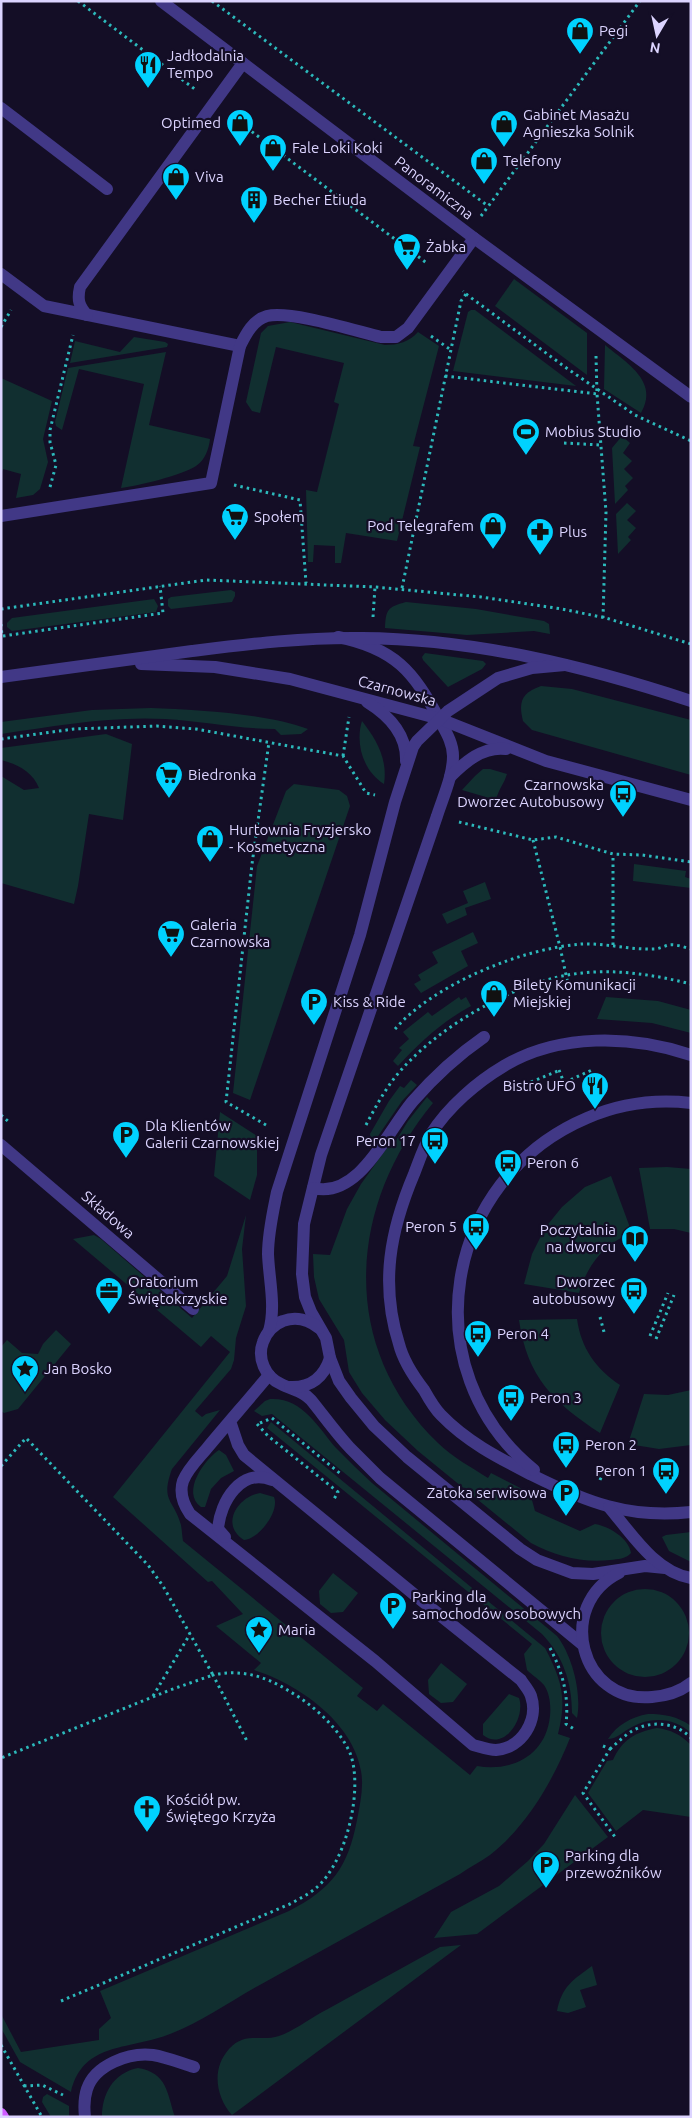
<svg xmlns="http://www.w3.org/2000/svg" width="692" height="2118" font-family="Ubuntu,sans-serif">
	<rect width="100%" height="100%" fill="#140e26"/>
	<g fill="#112f30">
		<path d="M514,279L587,333V375L495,306Z"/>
		<path d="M471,310H475L576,386L453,371L468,312Z"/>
		<path d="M290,322L385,345C398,345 409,342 418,332L439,346L413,446L420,447L397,541L346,533L341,563H335V546L314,545L313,562H308L306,490L317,492L339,404L334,402L344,363L276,347L260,413L252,411L246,402L261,333L268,326Z"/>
		<path d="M134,337L165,342L168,344L167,347L70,363L75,341L120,352Z"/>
		<path d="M605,345C625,362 660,381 641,413L604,389Z"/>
		<path d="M166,352L149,425L210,439C209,449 205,460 196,466C182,475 138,486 121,488L144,384L79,369L62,430L56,426L55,422L68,368Z"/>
		<path d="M1,378L52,401L43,439L48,462L40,489L33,495L16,498L21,474L3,469L1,475Z"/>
		<path d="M622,436L630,443L623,453L632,461L624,469L633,478L625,486L628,490L615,504L612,448Z"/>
		<path d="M627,503L636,511L627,520L636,528L628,537L631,540L618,554L616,514Z"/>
		<path d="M231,590L235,592V596L232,602L171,609L168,606V599L171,597Z"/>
		<path d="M154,599L158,606L156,612L12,631L7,627V623L12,618Z"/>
		<path d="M406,602L476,609L544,621L549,624L550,634L534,631L467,635L385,628C386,610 387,607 406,602Z"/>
		<path d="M425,653L483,661L486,664L482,669L448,687L423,660L422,657Z"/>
		<path d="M541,686L572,689L691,720V775L532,730L523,721C518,701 522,693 541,686Z"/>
		<path d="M151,708C197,710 265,713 308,729L301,734L281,735L275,729C238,729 202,721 165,719C110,716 55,726 1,734V722L92,710Z"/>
		<path d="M362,721C376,739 388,759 384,784C363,771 355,743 362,721Z"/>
		<path d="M106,734L132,744L123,820L89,814L78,886L74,904L1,883V776L24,790L39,788C33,772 17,764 1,760V748Z"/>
		<path d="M483,769H490L507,774C504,784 498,790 496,800L462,790L475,776Z"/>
		<path d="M294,784L339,790L347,796L350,806L250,1100L233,1093L257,866L286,791Z"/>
		<path d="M634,864L686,871L685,877L691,879V888L633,881Z"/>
		<path d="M485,882L491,899L465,908L467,915L447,924L442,914L468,903L463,891Z"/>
		<path d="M473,932L478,943L461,951L468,966L421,993L414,984L421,980L418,975L438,963L432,952Z"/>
		<path d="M459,997L461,1000L466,997L471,1006C443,1021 420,1042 398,1066L393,1061L402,1050L399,1048L409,1039L403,1032L428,1012L432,1016Z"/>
		<path d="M606,997L658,1001L691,1010V1033L652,1023L597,1019Z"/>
		<path d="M411,1080L417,1085L402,1101L376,1139L371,1140L370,1134L389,1101L400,1086L404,1088Z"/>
		<path d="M427,1097L433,1103C348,1206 338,1346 438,1443C452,1457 471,1467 488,1478L491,1473L530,1493L535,1511L580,1531L595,1524C608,1526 629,1538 631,1553C626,1559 618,1559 610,1560C581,1563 556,1556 531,1543L418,1451L385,1420L362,1393L349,1372L344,1340L319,1299L314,1277L313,1254L330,1255L347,1209L361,1184L389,1145L392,1147L408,1121Z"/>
		<path d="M220,1112L257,1136V1175L250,1200L214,1176Z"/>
		<path d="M667,1167L691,1169V1233L674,1229H650L639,1168Z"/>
		<path d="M611,1176L632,1233C604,1243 587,1266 579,1293L524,1284L532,1254L545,1228L562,1207L585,1187Z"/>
		<path d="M246,1215L242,1249L246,1306L236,1338L234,1360L231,1369L195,1411L202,1417L206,1414L220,1410L172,1469C160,1502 174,1499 181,1525C182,1530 182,1536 183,1541L363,1688L357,1696L377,1711L383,1704L470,1775L477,1766C513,1772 546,1755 550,1716C551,1706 550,1694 544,1685C540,1680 532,1675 527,1670L524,1654L532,1644L267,1428L271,1422L545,1648C562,1680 567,1699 558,1734L570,1738C553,1781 526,1827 490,1855C480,1862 470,1867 460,1874C393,1911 326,1948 258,1986C222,2006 191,2030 151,2040C116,2049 81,2049 71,2092L20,2062L1,2028V2014L21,2052L99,2040V2029L111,2018L100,1991L289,1911C332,1889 348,1867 357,1820C360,1804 364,1787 361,1771C353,1722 298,1684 254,1670L261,1663L216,1626L243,1614L212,1581L208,1582L113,1497L230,1352L211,1336L201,1347L73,1239L94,1235L101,1239L192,1318L227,1276Z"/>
		<path d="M577,1319C581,1348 596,1369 620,1385L600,1433C554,1403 527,1377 519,1320Z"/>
		<path d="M56,1330L71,1344L18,1409L4,1413L1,1411V1347L7,1340L22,1353L38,1354L43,1344Z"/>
		<path d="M691,1390V1445L659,1449L628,1444L644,1394L668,1395Z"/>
		<path d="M270,1399C302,1397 318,1427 336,1448C348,1460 360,1472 372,1483L557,1636C572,1655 582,1693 577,1718L572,1713C572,1682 563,1656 542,1634L272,1414L262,1416L254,1411L265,1401Z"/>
		<path d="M219,1450L226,1455L234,1471L221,1478L211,1489L205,1507H201C181,1492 204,1460 219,1450Z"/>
		<path d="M260,1493L274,1497C280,1511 259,1539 244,1540C220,1525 237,1497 260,1493Z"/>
		<path d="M691,1532V1562L669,1551L662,1537L666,1535Z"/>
		<path d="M333,1573L358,1593L343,1612L331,1613L320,1604L319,1591Z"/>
		<circle cx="645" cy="1633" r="44"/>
		<path d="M441,1663L467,1684L453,1702L441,1703L429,1694L428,1680Z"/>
		<path d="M509,1694L519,1698C526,1718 504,1752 483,1735V1724Z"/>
		<path d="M648,1714C664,1714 677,1716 691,1726V1733C675,1718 651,1716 632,1727C622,1732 619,1738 608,1739C617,1725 631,1717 648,1714Z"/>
		<path d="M657,1728C671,1730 680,1734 691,1745V1817L643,1810L616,1831L588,1793L607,1761L613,1760C622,1740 635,1732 657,1728Z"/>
		<path d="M575,1795L608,1837L477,1934L434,1938L451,1912L499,1886L528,1861L544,1844Z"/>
		<path d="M461,1945L232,2115C216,2097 211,2069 229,2049C245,2031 261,2042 279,2036C294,2031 312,2017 326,2010C364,1989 402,1968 440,1947Z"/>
		<path d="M592,1966L597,1985L580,1990L586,2007L568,2013L557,2011C562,1986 573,1980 592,1966Z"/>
		<path d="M138,2068C168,2073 167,2094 175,2117H102C102,2094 113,2073 138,2068Z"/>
		<path d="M47,2094L69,2106V2117H51L42,2102L43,2097Z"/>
	</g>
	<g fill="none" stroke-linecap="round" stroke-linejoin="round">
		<g stroke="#2cb9bb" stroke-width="3" stroke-dasharray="2.5 4" stroke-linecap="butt">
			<path d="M78,1L196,90"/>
			<path d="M212,1L488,206"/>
			<path d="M231,116L428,264"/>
			<path d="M481,216L640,1"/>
			<path d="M466,294L565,367L635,415L691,441"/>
			<path d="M1,327L11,310"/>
			<path d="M431,336L451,350"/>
			<path d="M596,356L597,394L606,512L603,618"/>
			<path d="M445,376L597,394"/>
			<path d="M564,443L601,445"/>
			<path d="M234,485L300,500L306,583"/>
			<path d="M50,487L56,465L50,442V430L73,335"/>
			<path d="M402,588L461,301L466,294L463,291"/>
			<path d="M1,609L206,580L375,587L481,597L562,609L606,618L691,644"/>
			<path d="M373,617L375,587"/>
			<path d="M1,624L2,636"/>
			<path d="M3,636L163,613L160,586"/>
			<path d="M1,739L74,729L157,726L196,729L343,756L366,793L375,795"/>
			<path d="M343,756L349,717"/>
			<path d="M459,822L533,840L556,837L613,854L642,855L691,862"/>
			<path d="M533,840L560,947L568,984"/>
			<path d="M613,945V854"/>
			<path d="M395,1029C434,984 523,948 582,944C606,943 630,950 654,949C659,949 664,946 669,945C675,944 684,947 691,949"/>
			<path d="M559,1070L564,1083"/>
			<path d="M531,1082L558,1071"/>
			<path d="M559,1085L592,1070"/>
			<path d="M1,1115L10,1123"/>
			<path d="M266,1125L226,1102L252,864L269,742"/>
			<path d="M366,1125C375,1108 384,1091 396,1076C436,1027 519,979 582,973C618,969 655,975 691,984"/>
			<path d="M600,1317L604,1332"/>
			<path d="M650,1336L668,1293"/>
			<path d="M656,1339L674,1295"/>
			<path d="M260,1423L272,1418L342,1475"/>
			<path d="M257,1424L268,1436L338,1492L334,1499"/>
			<path d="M1,1466L26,1438L148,1565L163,1586L213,1675L170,1690L1,1758"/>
			<path d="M600,1480L604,1470"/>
			<path d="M550,1648C563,1673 569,1696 566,1724L574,1729"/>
			<path d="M153,1696L190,1634"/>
			<path d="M603,1746L610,1749L583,1793L615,1837"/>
			<path d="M610,1749C617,1743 624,1736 632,1731C651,1720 676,1722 691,1738"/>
			<path d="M61,2001L290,1904C299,1899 309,1894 316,1888C346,1863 364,1789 350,1753C339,1728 312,1704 289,1691C265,1676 241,1669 213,1675L247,1741"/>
			<path d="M1,2045L42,2117"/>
			<path d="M24,2086L42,2085L63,2095"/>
		</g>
		<g stroke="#413886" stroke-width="12">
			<path d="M161,1L474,238L691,397"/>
			<path d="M1,108L107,189"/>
			<path d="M1,274L44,306L240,346"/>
			<path d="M87,315C79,306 77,300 80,287L243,63"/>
			<path d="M1,516L211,483L240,346C246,334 253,320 267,316C290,310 356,331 381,337H396L408,328L474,238"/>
			<path d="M338,637C394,648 415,672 440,721C446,732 453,743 453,756C453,776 443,797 437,816L321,1155L304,1224L302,1274L305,1297L311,1312L326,1338L330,1358L339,1381L351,1398L374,1426L407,1457L520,1549L537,1560L572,1573L593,1574L645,1566L665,1568"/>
			<path d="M141,664L215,667L290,679L440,719L546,761L691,800"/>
			<path d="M1,677C65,668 129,659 192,651C249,644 305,637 362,638C474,639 585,666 691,701"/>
			<path d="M367,702C388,715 407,734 406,761"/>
			<path d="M450,777C465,762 483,746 506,749"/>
			<path d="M691,1055C632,1035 559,1033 504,1066C477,1082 448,1107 431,1134C424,1146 419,1161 414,1174C390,1231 380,1284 399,1344C403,1360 414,1377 424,1390C429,1399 434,1408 441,1415C467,1442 499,1458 532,1475C586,1502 629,1519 691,1512"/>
			<path d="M1,1145L193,1309"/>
			<path d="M313,1188C359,1200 388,1130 413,1101C434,1077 458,1055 484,1037"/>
			<path d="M319,1328C309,1320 296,1316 283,1321C274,1324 266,1333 263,1342C257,1358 265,1377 281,1384C292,1390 302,1390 311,1400C324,1416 336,1433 350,1448C360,1458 370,1468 380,1478L582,1644"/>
			<path d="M269,1331C276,1306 269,1280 268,1254C268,1233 273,1212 277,1192L360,935L395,802L413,747L417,741L448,711L498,678L532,668L565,665"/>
			<path d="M290,1387C311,1388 324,1377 330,1358"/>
			<path d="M230,1421L238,1445L244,1455L421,1600L521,1680C524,1685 529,1690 531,1696C539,1720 522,1748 496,1750C488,1750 481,1747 473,1745L375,1661L190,1514C184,1505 179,1493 183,1481C188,1468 200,1457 208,1447C228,1423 249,1399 269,1375"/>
			<path d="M534,1470C411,1370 443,1179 587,1118C619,1104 656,1099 691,1103"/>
			<path d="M609,1507C631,1533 655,1572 691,1578"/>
			<path d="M225,1537L218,1529C220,1502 241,1467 272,1480"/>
			<path d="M619,1573C555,1605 580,1704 652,1697C666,1696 680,1692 691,1683"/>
			<path d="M85,2117C84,2108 84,2098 87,2089C95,2065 129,2052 153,2055C166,2057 181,2063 194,2067"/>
		</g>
		<path stroke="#ce5bff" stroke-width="12" d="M1,2114L3,2117"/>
	</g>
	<defs>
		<symbol id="shop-pin" viewBox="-11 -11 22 30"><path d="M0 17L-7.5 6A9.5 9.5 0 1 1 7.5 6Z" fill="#00d2ff" stroke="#140e26"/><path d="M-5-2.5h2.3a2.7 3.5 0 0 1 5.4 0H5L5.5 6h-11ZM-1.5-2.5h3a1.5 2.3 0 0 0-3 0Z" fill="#111"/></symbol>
		<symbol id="restaurant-pin" viewBox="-11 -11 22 30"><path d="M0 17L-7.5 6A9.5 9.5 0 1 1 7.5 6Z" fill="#00d2ff" stroke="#140e26"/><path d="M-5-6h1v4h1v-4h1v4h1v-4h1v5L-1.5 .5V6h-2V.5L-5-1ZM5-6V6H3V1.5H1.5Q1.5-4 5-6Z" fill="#111"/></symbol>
		<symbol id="building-pin" viewBox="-11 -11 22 30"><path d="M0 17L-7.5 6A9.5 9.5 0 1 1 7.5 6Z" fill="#00d2ff" stroke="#140e26"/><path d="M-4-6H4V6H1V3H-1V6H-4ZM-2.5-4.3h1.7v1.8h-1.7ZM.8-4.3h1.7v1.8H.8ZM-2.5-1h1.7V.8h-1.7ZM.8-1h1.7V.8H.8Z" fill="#111"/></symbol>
		<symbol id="supermarket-pin" viewBox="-11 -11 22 30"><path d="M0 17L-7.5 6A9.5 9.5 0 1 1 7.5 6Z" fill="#00d2ff" stroke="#140e26"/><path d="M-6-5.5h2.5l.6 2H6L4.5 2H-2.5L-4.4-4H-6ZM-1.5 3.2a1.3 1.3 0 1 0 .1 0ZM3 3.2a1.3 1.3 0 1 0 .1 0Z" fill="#111"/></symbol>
		<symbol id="stadium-pin" viewBox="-11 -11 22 30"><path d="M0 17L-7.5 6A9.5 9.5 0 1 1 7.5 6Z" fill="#00d2ff" stroke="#140e26"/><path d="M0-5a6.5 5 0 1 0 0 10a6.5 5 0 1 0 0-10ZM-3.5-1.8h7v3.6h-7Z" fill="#111"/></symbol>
		<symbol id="pharmacy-pin" viewBox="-11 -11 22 30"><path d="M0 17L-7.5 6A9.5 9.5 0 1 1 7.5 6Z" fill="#00d2ff" stroke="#140e26"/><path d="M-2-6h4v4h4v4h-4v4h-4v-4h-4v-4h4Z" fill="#111"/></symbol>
		<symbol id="bus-pin" viewBox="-11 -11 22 30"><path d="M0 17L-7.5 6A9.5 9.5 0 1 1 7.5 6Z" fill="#00d2ff" stroke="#140e26"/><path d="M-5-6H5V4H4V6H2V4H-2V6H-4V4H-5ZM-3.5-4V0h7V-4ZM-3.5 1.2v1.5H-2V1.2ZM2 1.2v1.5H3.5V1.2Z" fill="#111"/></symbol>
		<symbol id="parking-pin" viewBox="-11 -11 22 30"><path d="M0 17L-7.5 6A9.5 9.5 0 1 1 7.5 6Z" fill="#00d2ff" stroke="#140e26"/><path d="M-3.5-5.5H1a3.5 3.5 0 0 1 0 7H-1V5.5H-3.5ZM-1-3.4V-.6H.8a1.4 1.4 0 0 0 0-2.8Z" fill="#111"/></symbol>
		<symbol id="library-pin" viewBox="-11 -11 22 30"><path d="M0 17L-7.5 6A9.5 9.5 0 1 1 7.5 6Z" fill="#00d2ff" stroke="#140e26"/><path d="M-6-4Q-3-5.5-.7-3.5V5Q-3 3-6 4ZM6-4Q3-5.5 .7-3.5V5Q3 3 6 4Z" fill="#111"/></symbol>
		<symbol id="office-pin" viewBox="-11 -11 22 30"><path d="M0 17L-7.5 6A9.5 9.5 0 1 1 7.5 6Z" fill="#00d2ff" stroke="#140e26"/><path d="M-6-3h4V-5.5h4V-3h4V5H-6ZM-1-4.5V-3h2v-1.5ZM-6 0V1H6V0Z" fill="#111"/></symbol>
		<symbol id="sight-pin" viewBox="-11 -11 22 30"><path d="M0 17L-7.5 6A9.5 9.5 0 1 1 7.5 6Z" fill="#00d2ff" stroke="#140e26"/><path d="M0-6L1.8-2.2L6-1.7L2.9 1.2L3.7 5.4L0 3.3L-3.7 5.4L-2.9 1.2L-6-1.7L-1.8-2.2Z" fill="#111"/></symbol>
		<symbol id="church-pin" viewBox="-11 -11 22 30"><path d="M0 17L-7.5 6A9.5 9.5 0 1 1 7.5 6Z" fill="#00d2ff" stroke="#140e26"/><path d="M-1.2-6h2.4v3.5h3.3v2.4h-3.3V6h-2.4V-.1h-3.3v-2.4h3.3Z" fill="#111"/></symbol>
	</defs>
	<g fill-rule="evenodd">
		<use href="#shop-pin" x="564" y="15" width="32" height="43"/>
		<use href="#restaurant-pin" x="132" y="49" width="32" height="43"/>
		<use href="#shop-pin" x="224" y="107" width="32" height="43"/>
		<use href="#shop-pin" x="488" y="108" width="32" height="43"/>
		<use href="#shop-pin" x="257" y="132" width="32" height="43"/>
		<use href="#shop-pin" x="468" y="145" width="32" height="43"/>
		<use href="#shop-pin" x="160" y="161" width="32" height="43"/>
		<use href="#building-pin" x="238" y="184" width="32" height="43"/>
		<use href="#supermarket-pin" x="391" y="231" width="32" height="43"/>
		<use href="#stadium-pin" x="510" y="416" width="32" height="43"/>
		<use href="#supermarket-pin" x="219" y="501" width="32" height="43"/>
		<use href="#shop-pin" x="477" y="510" width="32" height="43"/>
		<use href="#pharmacy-pin" x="524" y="516" width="32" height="43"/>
		<use href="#supermarket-pin" x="153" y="759" width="32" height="43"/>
		<use href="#bus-pin" x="607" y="778" width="32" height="43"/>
		<use href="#shop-pin" x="194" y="823" width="32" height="43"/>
		<use href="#supermarket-pin" x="155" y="918" width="32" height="43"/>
		<use href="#shop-pin" x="478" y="978" width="32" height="43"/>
		<use href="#parking-pin" x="298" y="986" width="32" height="43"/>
		<use href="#restaurant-pin" x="579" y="1070" width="32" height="43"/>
		<use href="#parking-pin" x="110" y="1119" width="32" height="43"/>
		<use href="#bus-pin" x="419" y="1125" width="32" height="43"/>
		<use href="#bus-pin" x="492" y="1147" width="32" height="43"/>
		<use href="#bus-pin" x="460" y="1211" width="32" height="43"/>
		<use href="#library-pin" x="619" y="1223" width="32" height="43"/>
		<use href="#office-pin" x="93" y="1275" width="32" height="43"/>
		<use href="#bus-pin" x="618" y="1275" width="32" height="43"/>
		<use href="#bus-pin" x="462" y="1318" width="32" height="43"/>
		<use href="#sight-pin" x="9" y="1353" width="32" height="43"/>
		<use href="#bus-pin" x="495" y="1382" width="32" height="43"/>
		<use href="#bus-pin" x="550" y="1429" width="32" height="43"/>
		<use href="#bus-pin" x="650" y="1455" width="32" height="43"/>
		<use href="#parking-pin" x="550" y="1477" width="32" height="43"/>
		<use href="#parking-pin" x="377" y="1590" width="32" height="43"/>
		<use href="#sight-pin" x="243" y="1614" width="32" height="43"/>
		<use href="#church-pin" x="131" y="1793" width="32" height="43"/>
		<use href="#parking-pin" x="530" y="1849" width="32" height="43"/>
	</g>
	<g text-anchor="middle" stroke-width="4.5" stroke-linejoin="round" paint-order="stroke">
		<g font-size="15" fill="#dcd4ff" stroke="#140e26" text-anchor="start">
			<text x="599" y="36">Pegi</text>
			<text x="167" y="61">Jadłodalnia<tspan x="167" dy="17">Tempo</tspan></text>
			<text x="523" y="120">Gabinet Masażu<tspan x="523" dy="17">Agnieszka Solnik</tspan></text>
			<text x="221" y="128" text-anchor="end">Optimed</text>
			<text x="292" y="153">Fale Loki Koki</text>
			<text x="503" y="166">Telefony</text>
			<text x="195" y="182">Viva</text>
			<text x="273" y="205">Becher Etiuda</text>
			<text x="426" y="252">Żabka</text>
			<text x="545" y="437">Mobius Studio</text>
			<text x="254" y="522">Społem</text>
			<text x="474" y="531" text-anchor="end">Pod Telegrafem</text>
			<text x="559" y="537">Plus</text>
			<text x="188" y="780">Biedronka</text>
			<text x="604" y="790" text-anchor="end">Czarnowska<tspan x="604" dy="17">Dworzec Autobusowy</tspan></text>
			<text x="229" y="835">Hurtownia Fryzjersko<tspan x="229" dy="17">- Kosmetyczna</tspan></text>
			<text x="190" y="930">Galeria<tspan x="190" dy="17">Czarnowska</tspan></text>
			<text x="513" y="990">Bilety Komunikacji<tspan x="513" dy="17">Miejskiej</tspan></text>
			<text x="333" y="1007">Kiss &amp; Ride</text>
			<text x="576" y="1091" text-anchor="end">Bistro UFO</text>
			<text x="145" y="1131">Dla Klientów<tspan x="145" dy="17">Galerii Czarnowskiej</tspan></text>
			<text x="416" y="1146" text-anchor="end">Peron 17</text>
			<text x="527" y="1168">Peron 6</text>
			<text x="457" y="1232" text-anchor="end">Peron 5</text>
			<text x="616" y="1235" text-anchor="end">Poczytalnia<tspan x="616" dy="17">na dworcu</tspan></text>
			<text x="128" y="1287">Oratorium<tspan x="128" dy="17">Świętokrzyskie</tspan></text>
			<text x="615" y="1287" text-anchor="end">Dworzec<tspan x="615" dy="17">autobusowy</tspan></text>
			<text x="497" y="1339">Peron 4</text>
			<text x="44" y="1374">Jan Bosko</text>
			<text x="530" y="1403">Peron 3</text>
			<text x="585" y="1450">Peron 2</text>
			<text x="647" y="1476" text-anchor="end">Peron 1</text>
			<text x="547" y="1498" text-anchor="end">Zatoka serwisowa</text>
			<text x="412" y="1602">Parking dla<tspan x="412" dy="17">samochodów osobowych</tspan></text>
			<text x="278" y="1635">Maria</text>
			<text x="166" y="1805">Kościół pw.<tspan x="166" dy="17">Świętego Krzyża</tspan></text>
			<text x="565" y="1861">Parking dla<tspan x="565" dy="17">przewoźników</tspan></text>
		</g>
		<g font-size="15" fill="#dcd4ff" stroke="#140e26">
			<text transform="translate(434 188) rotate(37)" y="5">Panoramiczna</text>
			<text transform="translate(397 691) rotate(15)" y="5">Czarnowska</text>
			<text transform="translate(108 1215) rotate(41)" y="5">Składowa</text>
		</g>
	</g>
	<rect width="692" height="2118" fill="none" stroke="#dcd4ff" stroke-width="5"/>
	<g transform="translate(657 35) rotate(189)" stroke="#140e26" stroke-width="4" paint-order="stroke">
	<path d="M0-4L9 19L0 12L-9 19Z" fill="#dcd4ff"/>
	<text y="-8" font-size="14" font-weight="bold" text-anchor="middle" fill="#dcd4ff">N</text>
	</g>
</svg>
